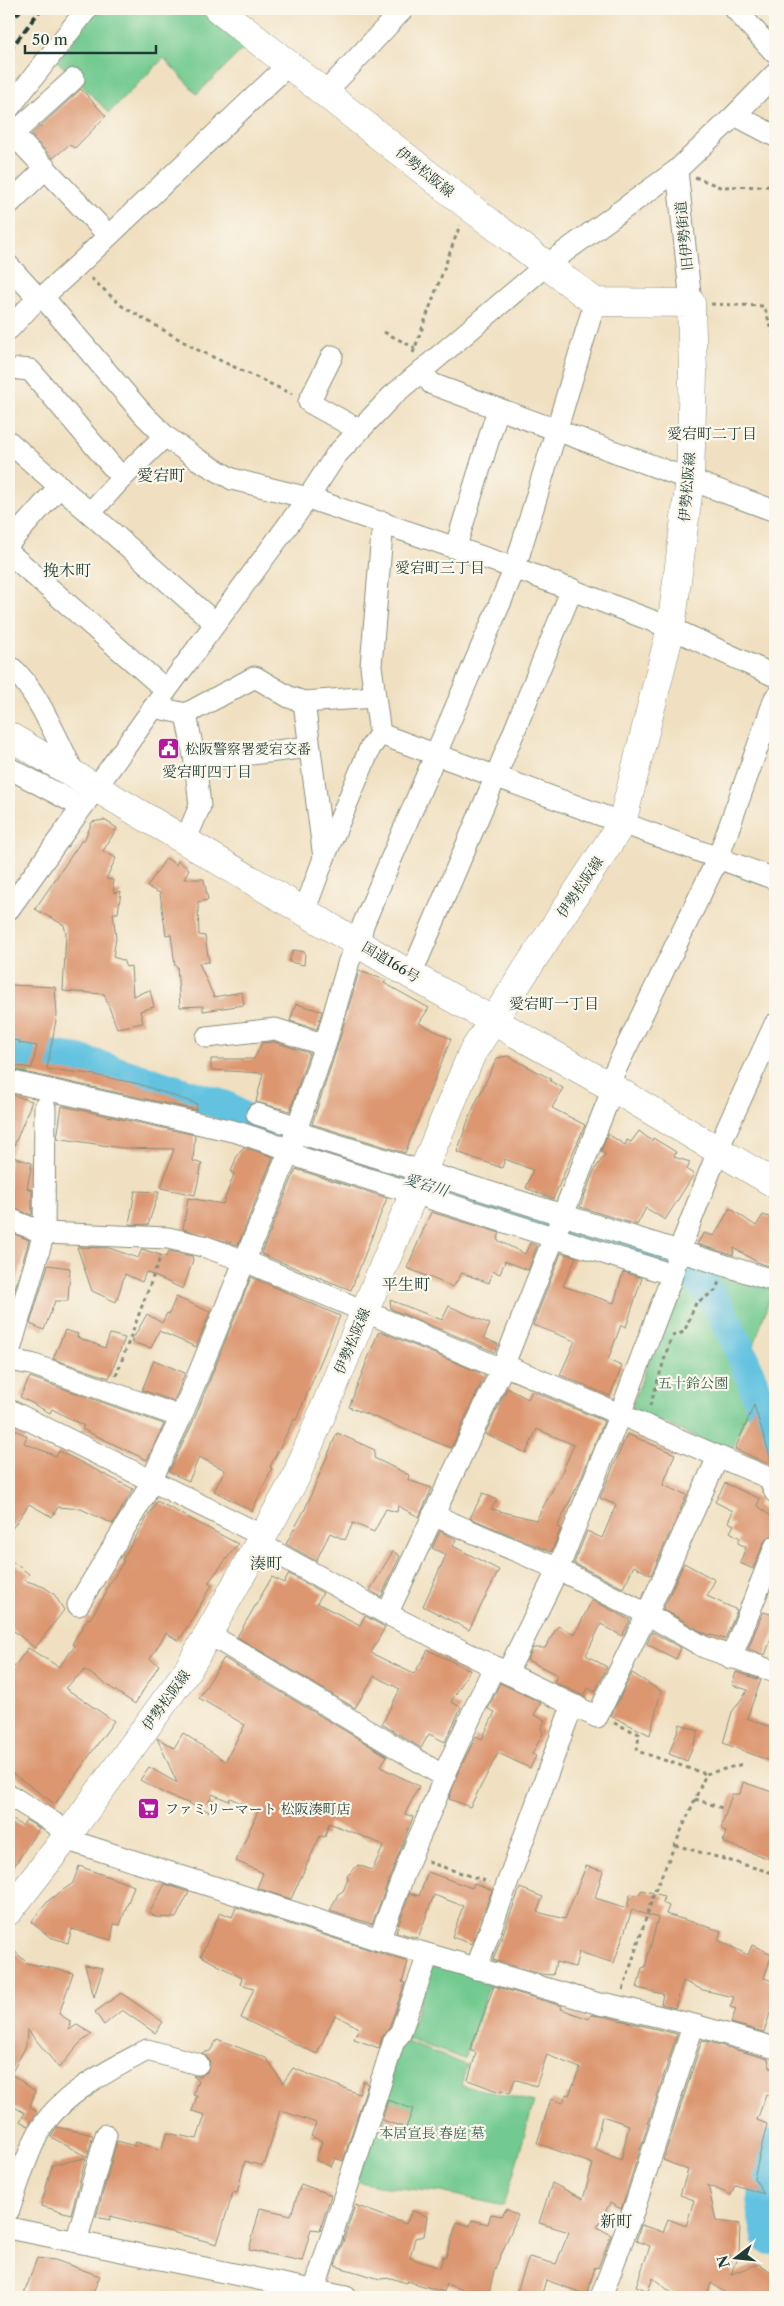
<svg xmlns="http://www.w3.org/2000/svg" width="784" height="2306" font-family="'Libre Caslon Text','Noto Serif JP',serif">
	<rect width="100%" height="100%" fill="#fbf7ec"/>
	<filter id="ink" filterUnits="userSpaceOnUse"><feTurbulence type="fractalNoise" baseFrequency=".02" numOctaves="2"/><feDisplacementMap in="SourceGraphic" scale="10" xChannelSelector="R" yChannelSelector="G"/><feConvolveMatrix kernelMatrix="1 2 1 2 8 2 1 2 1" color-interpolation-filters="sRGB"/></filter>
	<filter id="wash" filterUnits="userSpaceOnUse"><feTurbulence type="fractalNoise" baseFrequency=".0096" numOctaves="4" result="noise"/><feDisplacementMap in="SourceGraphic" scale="20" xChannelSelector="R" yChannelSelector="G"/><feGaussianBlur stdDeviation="1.12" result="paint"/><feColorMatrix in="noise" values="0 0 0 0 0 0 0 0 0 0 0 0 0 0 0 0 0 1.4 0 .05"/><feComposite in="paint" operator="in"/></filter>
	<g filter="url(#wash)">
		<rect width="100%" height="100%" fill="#f0e0c1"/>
		<g fill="#73ca90" stroke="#498462">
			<path d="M98,9H196L246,46L197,94L164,58L109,113L57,61Z"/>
			<path d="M9,1055L31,1059L27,1080L9,1076Z"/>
			<path d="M685,1261L773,1289L742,1381L749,1409L731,1452L631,1409Z"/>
			<path d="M438,1964L491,1981L464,2059L407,2039L431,1968Z"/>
			<path d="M401,2040L467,2065L461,2085L534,2102L504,2206L441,2192L377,2186L356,2181Z"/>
		</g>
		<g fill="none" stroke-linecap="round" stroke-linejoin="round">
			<g stroke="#62c2e0" stroke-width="31">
				<path d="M9,1050L77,1059L225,1106L251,1123L285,1135L300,1145L677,1263C683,1267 691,1271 696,1277C735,1319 756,1393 775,1446"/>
				<path d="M775,2143L765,2184L762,2210L768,2239L775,2240"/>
			</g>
		</g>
		<g id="blocks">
			<g fill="#dc9670" fill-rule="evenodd">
				<path d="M81,89L106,116L75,148L69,145L53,158L31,135Z"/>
				<path d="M104,820L117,828L103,851L116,858L106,879L113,880L114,893L121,891L118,913H113L116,938L113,957L123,960L126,967L131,966L133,996L150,990L154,1007L140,1011L143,1023L117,1028L104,994L63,991L66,934L64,925L35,909L82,840L84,841L92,822Z"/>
				<path d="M166,858L176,865L178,861L189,869L184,879H204L208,900L198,902L199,935L205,936L209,962L199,963L214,997L242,992L244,1005L203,1011V1006L180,1007L177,966H175L171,934L166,935L160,893L147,887Z"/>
				<path d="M293,950L305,952L304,965L289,962Z"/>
				<path d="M359,971L386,980L384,983L429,1008L419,1023L451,1039L405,1153L312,1124L337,1048Z"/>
				<path d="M9,985L55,987L57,1015L47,1069L90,1074L139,1084L197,1104L196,1110L15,1070L16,1066L32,1068L37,1046L19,1043L20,1041L12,1040V1037H9Z"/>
				<path d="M296,1004L322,1011L317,1029L290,1021Z"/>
				<path d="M274,1042L309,1053L290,1111L256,1102L263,1073L211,1070V1059H254L262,1043Z"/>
				<path d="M508,1056L551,1079L550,1081L563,1088L552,1108L585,1125L553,1199L526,1188L533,1170L505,1159L502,1168L457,1152L470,1115L497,1058Z"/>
				<path d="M9,1094L32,1101L10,1156L32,1163L27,1188L32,1190V1215L9,1207Z"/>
				<path d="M62,1106L195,1135L193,1161L202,1164L195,1195L161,1188L174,1149L121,1148L57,1138Z"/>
				<path d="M639,1131L652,1141L653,1138L676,1152L674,1157L690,1162L687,1170L694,1174L665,1220L646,1208L637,1225L580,1207L594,1171L605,1154L601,1151L608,1134L625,1145L627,1140L631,1142Z"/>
				<path d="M244,1147L273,1157L238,1245L183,1229L188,1198L223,1204L234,1174L231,1172L238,1153Z"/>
				<path d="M296,1169L387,1198L351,1290L261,1254Z"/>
				<path d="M135,1191L159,1192L148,1225L129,1224Z"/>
				<path d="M730,1208L756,1226L763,1215L775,1219V1256L769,1266L757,1262L734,1248L733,1255L697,1244L704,1233L714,1236Z"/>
				<path d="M431,1212L500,1233L497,1240L525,1254L530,1243L537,1246L528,1270L505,1261L500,1274L493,1271L489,1283L462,1273L453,1287L407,1268Z"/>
				<path d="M9,1232L29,1240L9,1309Z"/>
				<path d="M77,1247L109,1248L138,1258L142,1249L166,1257L169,1251L192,1256L193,1260L183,1289L146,1272L142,1282L125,1274L116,1302L92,1291Z"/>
				<path d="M561,1253L576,1257L563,1286L614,1303L623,1272L642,1278L626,1327L621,1325L608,1360L622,1366L610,1396L560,1375L575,1341L533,1325Z"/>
				<path d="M48,1265L70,1268L68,1301H55L44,1330L30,1324Z"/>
				<path d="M251,1277L340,1316L296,1420L294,1419L270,1467L272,1468L252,1511L214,1491L225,1470L199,1457L189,1481L169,1472L193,1422Z"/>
				<path d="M176,1297L210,1312L196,1347L159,1331L151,1348L131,1342L147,1314L162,1323L167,1313L169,1314Z"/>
				<path d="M390,1300L442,1320L449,1306L490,1324L484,1338L498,1344L495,1352L391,1309Z"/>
				<path d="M65,1330L78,1334L77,1337L105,1348L110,1334L125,1338L109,1378L53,1359Z"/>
				<path d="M382,1332L485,1375L451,1448L349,1407L378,1333Z"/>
				<path d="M154,1360L185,1373L174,1401L142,1390Z"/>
				<path d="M30,1377L164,1424L147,1460L82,1429L84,1426L52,1409L50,1413L20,1397Z"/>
				<path d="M507,1388L528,1399L532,1391L604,1421L579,1483L557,1527L561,1528L551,1552L470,1518L483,1493L497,1500L491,1509L536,1520L562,1472L574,1445L537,1429L526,1453L485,1434Z"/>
				<path d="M754,1405L773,1466L735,1449Z"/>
				<path d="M9,1427L27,1436L24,1443L56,1456L59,1451L133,1489L113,1524L81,1509L58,1507L52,1517L29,1504L9,1533Z"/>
				<path d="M337,1433L375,1450L374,1458L409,1475L408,1480L432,1488L419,1517L398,1506L397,1512L386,1509L374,1532L353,1523L345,1540L330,1533L316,1561L286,1544L305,1509Z"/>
				<path d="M627,1434L675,1454L663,1485L687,1495L651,1575L634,1566L623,1588L574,1563L587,1531L602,1538L616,1505L600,1498Z"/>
				<path d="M725,1483L760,1499L757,1505L775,1520V1535L768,1537L764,1542L753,1569L740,1563L746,1547L738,1543L740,1538L730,1532L734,1525L728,1522L733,1511L715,1502Z"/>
				<path d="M157,1501L238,1544L208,1583L212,1585L179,1641L166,1633L150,1659L159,1665L135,1704L85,1670L65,1688L114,1721L55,1804L9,1771V1663L14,1667L28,1648L59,1667L75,1646L72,1644L88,1618L90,1619L107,1592L105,1591L124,1561L122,1560Z"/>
				<path d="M440,1531L456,1539L453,1546L499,1570L469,1630L423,1606L446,1555L432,1548Z"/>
				<path d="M393,1551L400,1556L381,1597L370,1590Z"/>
				<path d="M9,1559L29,1574L24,1580L44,1587L54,1594L64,1610L35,1648L9,1627Z"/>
				<path d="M684,1563L715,1580L707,1596L737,1610L725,1639L704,1633L663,1609Z"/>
				<path d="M289,1574L323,1593L317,1603L360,1625L365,1616L385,1627L371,1653L414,1674L428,1650L470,1670L451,1702L461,1707L445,1742L429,1734L421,1748L382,1724L400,1689L374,1676L355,1708L237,1637L272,1577L284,1583Z"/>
				<path d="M592,1600L630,1620L622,1636L601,1624L586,1655L607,1667L595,1692L588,1688L584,1696L554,1682L558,1675L527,1660L533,1648H545L558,1626L575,1634Z"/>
				<path d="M763,1612L775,1615V1629L765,1655L748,1649Z"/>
				<path d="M652,1632L681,1648L676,1659L647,1644Z"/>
				<path d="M224,1658L387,1756L380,1767L419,1786L405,1814L413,1817L372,1924L330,1911L338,1894L343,1891L348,1879L347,1876L358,1865L372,1870L384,1845L329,1823L325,1837L320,1836L291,1899L257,1888L263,1873L236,1861L258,1811L230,1798L229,1801L212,1794L209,1802L214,1805L210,1812L165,1794L140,1780L149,1767L177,1783L157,1738L174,1748L183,1733L225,1761L245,1725L199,1698Z"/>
				<path d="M736,1672L761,1680L747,1718L775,1729V1763L723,1743L732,1712L748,1690L732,1685Z"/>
				<path d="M632,1673L661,1691L650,1735L611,1716Z"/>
				<path d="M500,1683L541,1703L534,1715L545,1720L541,1728L543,1733L532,1754L536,1756L530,1768L498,1753L470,1807L449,1799L457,1775L476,1736L482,1739L495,1712L488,1709Z"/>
				<path d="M680,1724L699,1731L687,1761L669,1754Z"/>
				<path d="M743,1782L775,1793V1861L723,1842L726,1832L721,1828L732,1794H740Z"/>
				<path d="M9,1817L22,1826L26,1820L39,1828L9,1874Z"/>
				<path d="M79,1866L134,1886L120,1925L114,1924L111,1940L72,1929L68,1943L50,1937L31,1922L49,1900L73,1883Z"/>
				<path d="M586,1866L603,1871L595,1898L627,1908L630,1894L638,1895L642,1890L664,1896L663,1903L669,1906L666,1914L721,1931L718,1940L748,1955L752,1945L772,1954L764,1978L775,1982V1998L764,2032L731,2023L736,2009L730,2007L734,1997L703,1990L683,1981L675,2008L661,2004L663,1994L637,1988L642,1968L645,1967L658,1918L632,1910L614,1963L579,1952L575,1967L556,1962L553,1975L541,1974L493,1960L520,1888L543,1897L537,1912L565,1919Z"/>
				<path d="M428,1872L472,1888L474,1883L492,1890L472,1944L452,1937L463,1906L434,1895L418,1938L396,1932L410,1893L419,1896Z"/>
				<path d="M165,1884L189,1892L176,1918L155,1917L150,1912Z"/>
				<path d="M236,1907L408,1962L402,1982L405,1983L389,2028L382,2037L379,2048L354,2039L359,2028L335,2015L317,2054L241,2018L254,1988L240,1984L242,1978L201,1956L220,1912L232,1917Z"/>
				<path d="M9,1946L27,1963L73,1973L59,2014L70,2021L69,2030L77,2025L92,2034L79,2044L59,2068L27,2029L26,2046L11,2074L35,2091L30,2107L37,2112L28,2126L20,2121L25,2113L9,2104Z"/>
				<path d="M85,1965L103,1968L94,1997Z"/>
				<path d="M494,1986L562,2006L561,2009L589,2019L591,2015L607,2017L677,2034L621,2209L610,2203L597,2227L611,2235L598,2268L595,2267L587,2295L546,2280L541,2297H515L529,2257L556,2264L569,2232L539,2223L552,2183L583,2199L593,2164L537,2143L551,2099L563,2103L566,2094L569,2095L580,2068L547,2055L536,2086L515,2079L510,2093L501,2090L500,2092L468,2080L476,2053L470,2050ZM602,2116L629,2125L621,2160L595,2149Z"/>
				<path d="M121,1993L163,2022L155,2033L122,2010L104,2025L95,2012Z"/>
				<path d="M217,2039L266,2058L283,2083L293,2068L359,2094L363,2081L368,2083L343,2161L335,2158L331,2167L316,2160L322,2141L311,2136L316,2123L280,2110L265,2164L263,2163L262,2166L245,2161L237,2193L233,2192L217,2244L111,2216L110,2220L96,2217L117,2141L135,2146L136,2142L161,2150L167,2133L197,2139L205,2115L192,2111L197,2096L193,2095L198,2080L193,2076H201L207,2072L210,2061L202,2053L210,2051Z"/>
				<path d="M702,2040L768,2059L770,2067L775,2069V2098L766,2095L757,2120L767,2124L754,2178L764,2194L735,2185L731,2195L708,2185L716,2221L740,2224L739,2253L731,2274L758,2264L775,2274V2297H731L711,2283L706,2297H677L653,2278L648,2291L636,2286L650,2246L636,2241L641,2225L663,2232L668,2219L686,2226L694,2200L680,2195L688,2170L663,2160Z"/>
				<path d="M388,2100L413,2109L406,2128L382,2120Z"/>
				<path d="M57,2127L93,2135L87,2157L51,2137Z"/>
				<path d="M86,2158L71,2214L41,2206L52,2165Z"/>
				<path d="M301,2184L331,2195L320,2230L311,2229L302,2261L249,2250L260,2208L291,2215Z"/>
				<path d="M355,2205L406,2224L412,2211L427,2216L424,2236L415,2238L410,2258L440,2268L443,2256L446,2257L457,2222L470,2226L472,2220L488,2224L491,2214L502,2216L506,2209L518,2215L494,2271L488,2297H483L446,2284L444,2292L407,2281L406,2283L391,2278L380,2279L335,2266Z"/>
				<path d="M37,2258L55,2260L100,2276L91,2297H23Z"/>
			</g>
		</g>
	</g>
	<g filter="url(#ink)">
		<use href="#blocks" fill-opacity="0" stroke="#888e7a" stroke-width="1"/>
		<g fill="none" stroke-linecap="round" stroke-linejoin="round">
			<defs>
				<g id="minor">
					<path d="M735,9L775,53"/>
					<path d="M74,79L13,134L108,235"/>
					<path d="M326,92L403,9"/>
					<path d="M9,108L87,9"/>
					<path d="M735,115L775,136"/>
					<path d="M677,170L691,303"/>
					<path d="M9,204L46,168"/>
					<path d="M9,266L38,298"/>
					<path d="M42,296L142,413L165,436L197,459L232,479L308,498L515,568L671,628L775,676"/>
					<path d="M9,329L38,298L46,294L78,265L288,65"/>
					<path d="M332,356L309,402L359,430"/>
					<path d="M19,369L30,370L122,478L165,436"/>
					<path d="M421,371L432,384L775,511"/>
					<path d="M9,442L215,623"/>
					<path d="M90,513L122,478"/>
					<path d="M9,543L60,486"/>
					<path d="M456,546L498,409"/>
					<path d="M9,553L166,690"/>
					<path d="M9,666C35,684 60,746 75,775"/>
					<path d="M304,702L374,697"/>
					<path d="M154,707L186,714L255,677L289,697L304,702L324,858"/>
					<path d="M186,714L195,761"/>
					<path d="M380,734L775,879"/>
					<path d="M9,768L82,807"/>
					<path d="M185,841L200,806L195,761L309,747"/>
					<path d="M9,909L154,707L308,498L336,455L392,396L545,266L677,170L735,115L775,74"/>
					<path d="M304,912L324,858L370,748L380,734L371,666L383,522"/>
					<path d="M411,975L496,776L572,589"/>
					<path d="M207,1037L275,1029L325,1045"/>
					<path d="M9,1081L237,1132L279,1146L302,1158L670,1274"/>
					<path d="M608,1085L718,858L775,698"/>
					<path d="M257,1114L298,1127"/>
					<path d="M296,1132L775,1281"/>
					<path d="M9,1219L44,1233L168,1238L203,1246L245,1261L502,1369"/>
					<path d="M9,1353L44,1233L45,1107"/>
					<path d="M9,1360L31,1364L181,1417"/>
					<path d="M504,1365L769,1478L775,1492"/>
					<path d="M9,1410L263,1536"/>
					<path d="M433,1515L558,1569L647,1614L704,1647L775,1672"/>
					<path d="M260,1544L387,1614L597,1717L647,1614L718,1457"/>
					<path d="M78,1605L144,1496L181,1417L289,1152L325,1045L349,961L359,943L363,925L515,568L595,302"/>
					<path d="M387,1614L502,1369L613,1088"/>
					<path d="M209,1634L445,1777L411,1856L379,1940"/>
					<path d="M731,1658L775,1547"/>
					<path d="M507,1673L558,1569L620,1414L670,1282L679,1251L725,1133L775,1024"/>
					<path d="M443,1776L494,1667"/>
					<path d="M9,1795L57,1825L65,1839L379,1940L603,2005L607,2004L698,2026L775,2048"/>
					<path d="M476,1969L568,1717L576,1706"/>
					<path d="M9,2210C18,2185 25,2158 38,2134C58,2095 110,2070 147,2050L198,2064"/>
					<path d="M9,2228L346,2297"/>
					<path d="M76,2242L106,2135"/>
					<path d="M314,2291L394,2041L400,2034L428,1955"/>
					<path d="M601,2297L634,2209L693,2026"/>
				</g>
				<path id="major" d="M9,1911L65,1839L189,1668L295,1479L472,1053L622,823L671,628L690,479L693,373L691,303L595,302L467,205L218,9"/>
				<path id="highway" d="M9,736L411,975L608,1085L775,1184"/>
			</defs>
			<use href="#minor" stroke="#888e7a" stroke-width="23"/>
			<use href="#major" stroke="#888e7a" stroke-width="29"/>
			<use href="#highway" stroke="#888e7a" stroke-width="29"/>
			<g stroke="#888e7a" stroke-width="3" stroke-dasharray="4 4" stroke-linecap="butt">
				<path d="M695,177L720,187L775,186"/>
				<path d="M91,278L122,306L198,350L292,394"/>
				<path d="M711,304L764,306L773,333H775"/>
				<path d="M384,332L415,348"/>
				<path d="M413,353L460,225"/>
				<path d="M672,1336L684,1332L696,1303L715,1291L719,1282"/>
				<path d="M116,1376L161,1255"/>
				<path d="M650,1406L670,1341"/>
				<path d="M614,1723L639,1734L637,1751L706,1774"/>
				<path d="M695,1799L725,1809"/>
				<path d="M675,1845L773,1873"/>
				<path d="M428,1862L489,1882"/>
				<path d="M623,1990L654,1893L706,1774L743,1764"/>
			</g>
			<use href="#minor" stroke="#fff" stroke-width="21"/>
			<use href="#major" stroke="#fff" stroke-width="28"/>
			<use href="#highway" stroke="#fff" stroke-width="28"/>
			<g stroke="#1f3d34" stroke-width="4" stroke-dasharray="8 4" stroke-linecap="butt">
				<path d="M9,25L21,9"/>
				<path d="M9,51L41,9"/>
			</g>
		</g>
	</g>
	<defs>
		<symbol id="civic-square" viewBox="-11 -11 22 22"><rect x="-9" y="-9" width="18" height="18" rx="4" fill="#b5179e" stroke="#fbf7ec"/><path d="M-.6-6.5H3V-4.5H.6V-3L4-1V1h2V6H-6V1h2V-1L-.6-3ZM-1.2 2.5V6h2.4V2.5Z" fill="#fff"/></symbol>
		<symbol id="supermarket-square" viewBox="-11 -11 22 22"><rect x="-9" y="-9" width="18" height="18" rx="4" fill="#b5179e" stroke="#fbf7ec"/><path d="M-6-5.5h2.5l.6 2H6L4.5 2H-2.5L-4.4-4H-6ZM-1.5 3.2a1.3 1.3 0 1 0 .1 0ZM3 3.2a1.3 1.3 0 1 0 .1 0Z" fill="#fff"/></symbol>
	</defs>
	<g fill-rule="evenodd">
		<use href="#civic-square" x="156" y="736" width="25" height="25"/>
		<use href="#supermarket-square" x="136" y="1796" width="25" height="25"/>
	</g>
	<g text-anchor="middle" stroke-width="4.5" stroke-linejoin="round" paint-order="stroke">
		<g font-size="14" fill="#1f3d34" stroke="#fbf7ec">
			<text transform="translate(425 172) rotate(39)" y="5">伊勢松阪線</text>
			<text transform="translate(684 236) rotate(-96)" y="5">旧伊勢街道</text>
			<text transform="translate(687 487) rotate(-85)" y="5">伊勢松阪線</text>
			<text transform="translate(580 887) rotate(-56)" y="5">伊勢松阪線</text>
			<text transform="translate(391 962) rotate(31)" y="5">国道166号</text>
			<text transform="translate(352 1341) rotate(-67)" y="5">伊勢松阪線</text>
			<text transform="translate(166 1700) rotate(-54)" y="5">伊勢松阪線</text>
		</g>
		<g font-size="14" fill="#1f3d34" stroke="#fbf7ec" text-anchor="start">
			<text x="185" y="754">松阪警察署愛宕交番</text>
			<text x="165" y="1814">ファミリーマート 松阪湊町店</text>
		</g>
		<g font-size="14" fill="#34604b" stroke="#fbf7ec">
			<text x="693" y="1388">五十鈴公園</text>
			<text x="432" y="2138">本居宣長 春庭 墓</text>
		</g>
		<g font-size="15" fill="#1f3d34" stroke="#fbf7ec">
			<text x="712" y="439">愛宕町二丁目</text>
			<text x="440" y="573">愛宕町三丁目</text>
			<text x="207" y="777">愛宕町四丁目</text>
			<text x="554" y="1009">愛宕町一丁目</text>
		</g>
		<g font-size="15" font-style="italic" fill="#305e5f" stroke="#fbf7ec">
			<text transform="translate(426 1185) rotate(17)" y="5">愛宕川</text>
		</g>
		<g font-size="16" fill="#1f3d34" stroke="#fbf7ec">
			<text x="161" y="481">愛宕町</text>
			<text x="67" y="576">挽木町</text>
			<text x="406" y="1290">平生町</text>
			<text x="266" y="1569">湊町</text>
			<text x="616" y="2227">新町</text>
		</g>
	</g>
	<rect width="784" height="2306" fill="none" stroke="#fbf7ec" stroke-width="30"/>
	<g transform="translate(736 2258) rotate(254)" stroke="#fbf7ec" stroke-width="4" paint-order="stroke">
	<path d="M0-4L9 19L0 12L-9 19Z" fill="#1f3d34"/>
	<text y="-8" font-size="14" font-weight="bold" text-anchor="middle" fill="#1f3d34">N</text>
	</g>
	<path d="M25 45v8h131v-8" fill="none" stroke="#1f3d34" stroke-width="2.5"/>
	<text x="32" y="45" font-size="15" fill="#1f3d34" stroke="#fbf7ec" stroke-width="4" paint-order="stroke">50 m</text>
</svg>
